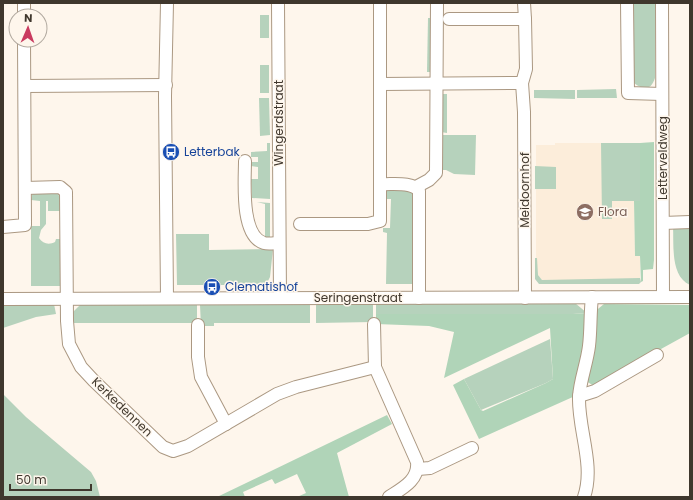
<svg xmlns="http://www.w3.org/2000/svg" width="693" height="500" font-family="Poppins,sans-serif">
	<rect width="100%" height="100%" fill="#fef6ec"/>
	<path fill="#fcedda" d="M555,143H640V201H634L635,256H640V278L638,280H542L538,275L536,258V145H555Z"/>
	<g fill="#b6d2bc">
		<path d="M631,3H655V78C651,90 644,91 634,83Z"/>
		<rect x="260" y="15" width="9" height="23"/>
		<path d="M428,18H432L433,72H427Z"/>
		<rect x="260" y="65" width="9" height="28"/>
		<path d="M616,89L617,98H577V90Z"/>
		<path d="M534,90H575V99L534,98Z"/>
		<path d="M441,94H447V133L441,132Z"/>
		<path d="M259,98H269L270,135L260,136Z"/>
		<path d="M441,135H476L475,175L454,174L446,170H441Z"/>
		<path d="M267,143H270V199L252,198L251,179H258V167L251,166V162H258V157H251V152L267,151Z"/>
		<path d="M601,143H640V201H612V219H602Z"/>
		<path d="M535,166L556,167V189H535Z"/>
		<path d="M407,188L413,193L414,282L412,284H386L387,233L383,232V228H390L391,199H383L384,194L389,189Z"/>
		<path d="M34,192H56L60,197L61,211H48V201H46V224L41,230L39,238C43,244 49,245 55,242L56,239H61L60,286H31V226H40V201L31,200L32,195Z"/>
		<path d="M257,202L270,203V239H265V204Z"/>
		<path d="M673,226H690V285C670,276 674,245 673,226Z"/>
		<path d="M176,234H209V250L273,249L270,277L266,285H177Z"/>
		<path d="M535,258H537L538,275L542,280L640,278L641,282L639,284H539L535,279Z"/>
		<path d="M575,303L587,313L573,314H376V304Z"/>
		<path d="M3,304H54L56,314L36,317L3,328Z"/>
		<path d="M310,304V323H214V326H201L200,305Z"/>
		<path d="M316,304H373V322L316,323Z"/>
		<path d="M80,305H197V323H72L71,314Z"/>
		<path d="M550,339L553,379L546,383L481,410L464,379Z"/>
		<path d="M3,394L26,417L91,472L96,481L100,497H3Z"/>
	</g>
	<g fill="#b0d4b8">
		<path d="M654,142V260L653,269L643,270V281L641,282L640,256H635L634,201H640V143Z"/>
		<path d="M604,304L690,305V333L594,386L586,381L593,313Z"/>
		<path d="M587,313L586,341L575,396L479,439L453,385L464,379L481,410L483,411L546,383L553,379L550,328L444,378L454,332L429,326L376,324V314H573Z"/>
		<path d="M387,415L392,424L337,453L349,497H297L306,493L297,474L275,484L272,479L243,492L245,497H217Z"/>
	</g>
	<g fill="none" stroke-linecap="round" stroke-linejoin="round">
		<defs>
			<g id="street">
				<path d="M24,3V16"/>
				<path d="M278,3L280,298"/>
				<path d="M627,3L628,93L662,94"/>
				<path d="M662,3L663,297"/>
				<path d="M449,19H525L524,3"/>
				<path d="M525,19L526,69L522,83L524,112L525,298"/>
				<path d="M380,84L522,83"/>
				<path d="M25,86L166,85"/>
				<path d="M245,161C245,180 240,236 264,243C268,244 275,243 279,243"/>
				<path d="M380,184C391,185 412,181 419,191V298"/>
				<path d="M416,187L429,180L436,173L437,3"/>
				<path d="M25,188L60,187L66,192L67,321L69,344L81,367L94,381L163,447L173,451L188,446L277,394L296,387L375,367"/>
				<path d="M663,223L690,222"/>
				<path d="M300,224H368L380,221V3"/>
				<path d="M3,227L25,225L24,40"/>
				<path d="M167,298L165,96L167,3"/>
				<path d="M3,299L690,297"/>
				<path d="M374,324L375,367L417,462C419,480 403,488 389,497"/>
				<path d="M198,325V357L201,377L226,424"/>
				<path d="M579,396L595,391L657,355"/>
				<path d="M418,469L430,468L472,448"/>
				<path d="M584,497C595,465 578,430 579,397C580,380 587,363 589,346C591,330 590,314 592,297"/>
			</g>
		</defs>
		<use href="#street" stroke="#ab9882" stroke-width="14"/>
		<use href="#street" stroke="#fff" stroke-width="12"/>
	</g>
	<defs>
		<symbol id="bus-disc" viewBox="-11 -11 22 22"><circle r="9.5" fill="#1a4fb4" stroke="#fef6ec"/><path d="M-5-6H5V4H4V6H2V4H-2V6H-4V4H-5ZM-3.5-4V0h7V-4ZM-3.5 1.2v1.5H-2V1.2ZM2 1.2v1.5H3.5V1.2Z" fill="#fff"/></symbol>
		<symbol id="school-disc" viewBox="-11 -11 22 22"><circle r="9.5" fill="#8d6e63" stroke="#fef6ec"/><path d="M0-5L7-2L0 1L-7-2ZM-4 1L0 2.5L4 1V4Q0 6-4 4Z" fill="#fff"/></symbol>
	</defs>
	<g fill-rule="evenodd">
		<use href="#bus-disc" x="161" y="142" width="20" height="20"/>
		<use href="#school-disc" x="575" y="202" width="20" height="20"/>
		<use href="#bus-disc" x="202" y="277" width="20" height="20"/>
	</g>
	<g text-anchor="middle" stroke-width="3" stroke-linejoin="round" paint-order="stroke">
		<g font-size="12" fill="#3f372d" stroke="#fef6ec">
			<text transform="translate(279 123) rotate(-90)" y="4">Wingerdstraat</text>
			<text transform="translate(663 158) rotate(-90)" y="4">Letterveldweg</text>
			<text transform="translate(525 190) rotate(-90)" y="4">Meidoornhof</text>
			<text x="358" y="302">Seringenstraat</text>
			<text transform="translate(122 407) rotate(44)" y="4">Kerkedennen</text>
		</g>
		<g font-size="12" fill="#164399" stroke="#fef6ec" text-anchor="start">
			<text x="184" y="156">Letterbak</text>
			<text x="225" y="291">Clematishof</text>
		</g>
		<g font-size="12" fill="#785e54" stroke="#fef6ec" text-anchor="start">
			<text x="598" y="216">Flora</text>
		</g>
	</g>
	<rect width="693" height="500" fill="none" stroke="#3f372d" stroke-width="8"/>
	<g transform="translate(28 28) rotate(2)"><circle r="19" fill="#fef6ec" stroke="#b2aaa0"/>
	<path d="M0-3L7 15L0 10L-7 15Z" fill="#c93a5f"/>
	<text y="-6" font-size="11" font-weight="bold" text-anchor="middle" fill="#3f372d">N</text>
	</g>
	<path d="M10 484v6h81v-6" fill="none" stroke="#3f372d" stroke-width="2"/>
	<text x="16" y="484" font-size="12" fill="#3f372d" stroke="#fef6ec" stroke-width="3" paint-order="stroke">50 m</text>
</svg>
